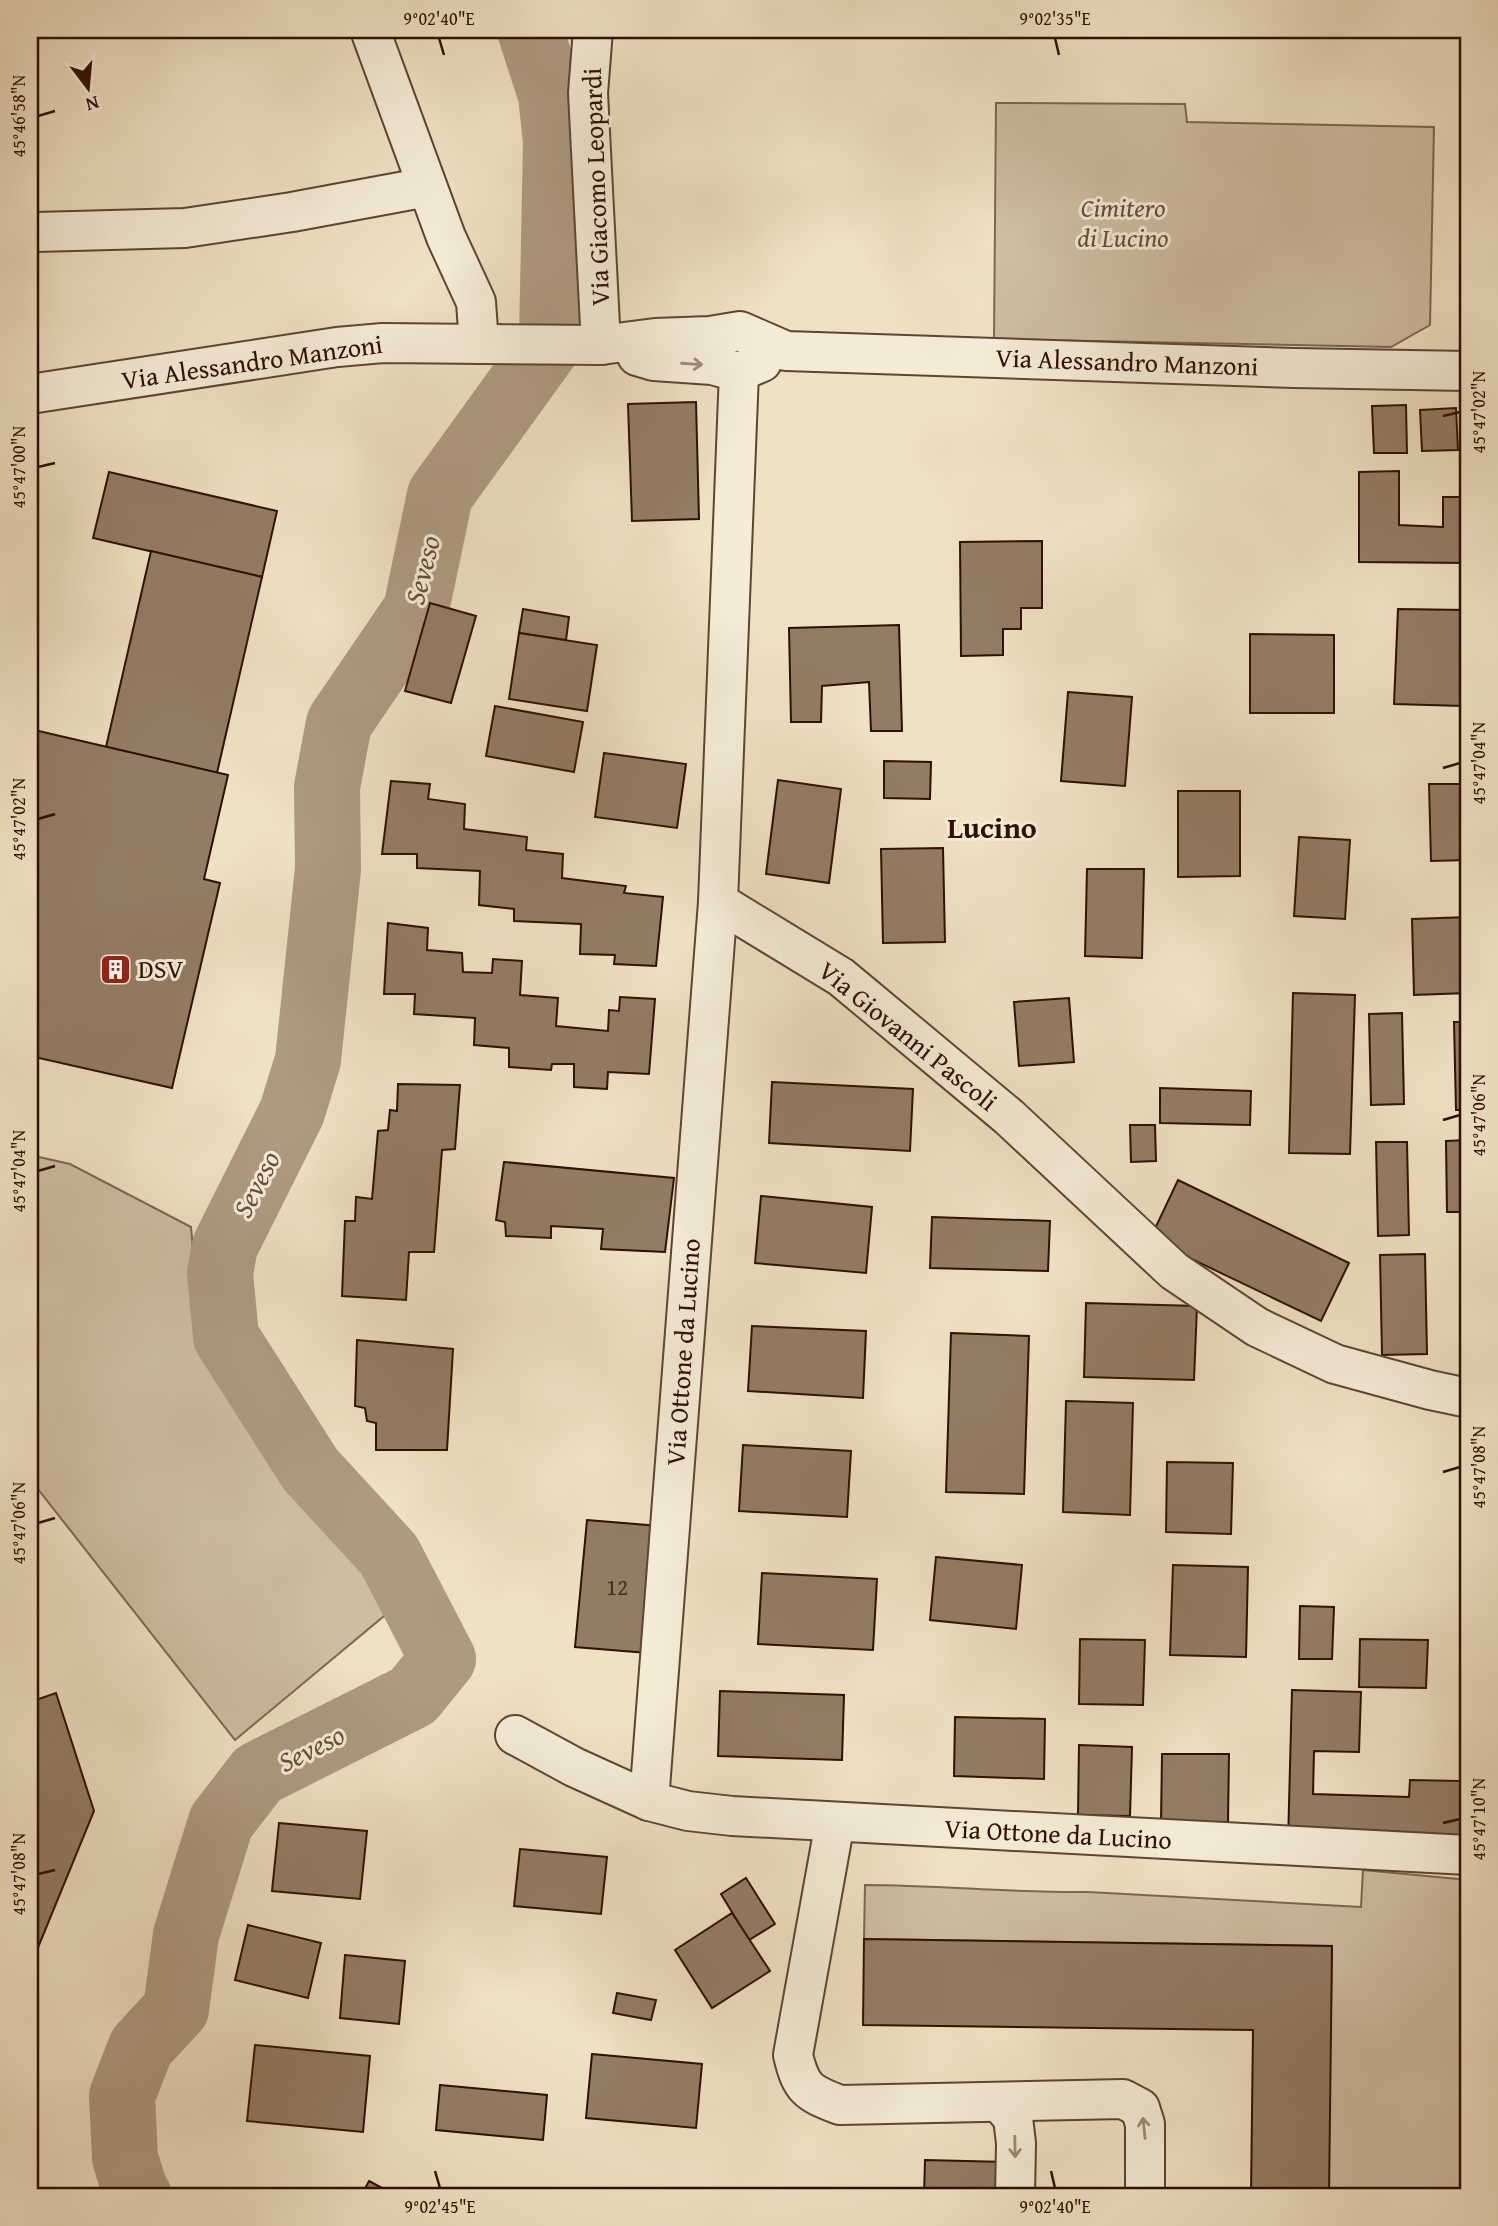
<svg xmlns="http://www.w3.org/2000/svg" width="1498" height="2226" font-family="'Gentium Book Plus',serif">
	<rect width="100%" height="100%" fill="#efe1c3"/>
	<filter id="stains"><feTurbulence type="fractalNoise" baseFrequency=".00286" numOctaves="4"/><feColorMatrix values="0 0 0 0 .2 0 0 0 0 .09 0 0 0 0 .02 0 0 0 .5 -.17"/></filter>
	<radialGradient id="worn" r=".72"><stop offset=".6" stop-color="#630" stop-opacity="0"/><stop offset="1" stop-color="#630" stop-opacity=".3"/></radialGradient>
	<g fill="#cebda2" stroke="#7e6651" stroke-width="2">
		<path d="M996,103L1185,104L1187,122L1434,127L1430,325L1391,347L994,339Z"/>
		<path d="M30,1155L70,1164L191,1227L201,1339L254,1423L396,1606L235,1740L30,1479Z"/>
		<path d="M1363,1870L1468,1880V2196H1328L1332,1946L864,1939L865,1885C939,1885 1013,1893 1088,1892L1361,1907Z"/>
	</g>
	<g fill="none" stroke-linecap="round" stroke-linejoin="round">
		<path stroke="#ae9a81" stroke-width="66" d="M139,2196L136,2194L125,2158L122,2096L141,2047L176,2009L186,1935L221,1822L258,1774L413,1696L443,1659L389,1555L310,1469L226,1337L220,1273L225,1246L292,1112L308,1060L328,869L327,787L339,723L416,610L440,495L552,340L556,142L551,95L530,30"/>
	</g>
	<g fill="#937c65" stroke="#2f0f00" stroke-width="2">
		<path d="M696,402L699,519L632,521L628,404Z"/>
		<path d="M1406,405L1407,453H1374L1372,406Z"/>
		<path d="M1456,408L1458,450L1422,451L1420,410Z"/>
		<path d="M1399,471V525L1443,527V497H1468V563L1359,562V472Z"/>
		<path d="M109,472L277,511L262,577L93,538Z"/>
		<path d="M1042,541V608H1021V629H1003V655L961,656L960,542Z"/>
		<path d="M151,551L262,577L217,773L106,747Z"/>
		<path d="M430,603L476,616L451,703L405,691Z"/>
		<path d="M523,609L569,617L566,640L519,633Z"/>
		<path d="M1398,609L1466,610L1463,706L1394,704Z"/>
		<path d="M899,625L902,731H871L869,682L822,686L821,722H791L789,628Z"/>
		<path d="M519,633L597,645L587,711L509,699Z"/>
		<path d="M1250,634L1334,635V713H1250Z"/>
		<path d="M1068,692L1132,697L1125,786L1061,781Z"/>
		<path d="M495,706L583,722L574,772L486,756Z"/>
		<path d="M30,729L228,775L204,879L220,883L172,1088L30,1056Z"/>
		<path d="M604,753L686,764L677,828L595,817Z"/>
		<path d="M884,761L931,762L930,799L884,798Z"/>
		<path d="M778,780L841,789L829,883L766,874Z"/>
		<path d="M391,781L430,784L428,799L465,804L464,829L527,837L526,850L563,854L562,878L626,886L624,893L663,897L656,966L614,964L615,955L580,954L581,924L514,921V909L479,905L480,871L417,868V854H382Z"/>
		<path d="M1429,784H1468V860L1431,861Z"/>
		<path d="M1178,791H1240V876L1178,877Z"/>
		<path d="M1299,837L1350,840L1345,919L1294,916Z"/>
		<path d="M943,848L945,942L883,943L881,849Z"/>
		<path d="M1087,869H1144L1142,958L1085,956Z"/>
		<path d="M1468,917V993L1414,995L1412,919Z"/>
		<path d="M388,923L428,928L427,950L462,953L463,972L492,973L493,959L522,961L520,995L558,998L556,1026L608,1031L609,1010L619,1011L620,997L655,999L649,1074L608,1072L607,1089L574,1087V1064H552L551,1070L509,1067V1048L474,1045L475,1018L414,1014L415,994H384Z"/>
		<path d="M1293,993L1355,995L1350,1154L1289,1153Z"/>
		<path d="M1069,998L1074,1062L1019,1066L1014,1002Z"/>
		<path d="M1402,1013L1404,1104L1371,1105L1369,1014Z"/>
		<path d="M1454,1022H1468V1110H1456Z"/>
		<path d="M772,1082L913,1089L910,1151L769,1143Z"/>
		<path d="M398,1084L460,1085L455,1149L442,1150L434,1252H409L406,1300L342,1296L345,1221H355L356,1197L372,1199L378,1131L388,1130L390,1110L397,1111Z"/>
		<path d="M1160,1088L1251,1091L1250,1125L1160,1123Z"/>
		<path d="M1130,1125H1155L1156,1161L1131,1162Z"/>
		<path d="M1468,1140V1212H1447L1446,1141Z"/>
		<path d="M1376,1142H1407L1409,1235L1378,1236Z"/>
		<path d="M504,1162L674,1178L665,1252L601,1249L603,1229L551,1226V1238L506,1236L505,1222L496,1220Z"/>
		<path d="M1178,1180L1349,1263L1321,1321L1150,1239Z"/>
		<path d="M761,1196L872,1207L866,1273L755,1263Z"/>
		<path d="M932,1217L1050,1221L1048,1271L930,1268Z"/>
		<path d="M1425,1254L1427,1354L1382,1355L1380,1255Z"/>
		<path d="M1086,1303L1197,1306L1194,1380L1084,1377Z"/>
		<path d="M752,1326L866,1331L863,1398L748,1391Z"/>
		<path d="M951,1333L1029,1336L1024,1494L946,1492Z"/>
		<path d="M357,1340L453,1349L447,1450H376V1423L367,1421L365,1408L355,1406Z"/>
		<path d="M1066,1401L1133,1403L1130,1515L1063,1512Z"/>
		<path d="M743,1445L851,1451L847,1517L739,1511Z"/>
		<path d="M1167,1462L1233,1463L1231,1534L1166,1532Z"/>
		<path d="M587,1520L659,1526L647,1653L575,1647Z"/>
		<path d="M936,1557L1022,1565L1016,1629L930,1620Z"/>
		<path d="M1173,1565L1248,1567L1246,1657L1170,1655Z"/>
		<path d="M762,1573L877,1579L873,1650L758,1644Z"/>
		<path d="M1300,1606L1334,1607L1332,1659H1299Z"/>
		<path d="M1080,1639L1145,1640L1143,1705L1079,1704Z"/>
		<path d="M1360,1639L1428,1640L1426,1688L1359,1687Z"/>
		<path d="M1292,1690L1361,1692L1359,1752L1314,1751L1313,1794L1409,1797L1410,1780L1461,1781L1463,1735H1468V1848L1288,1843Z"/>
		<path d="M720,1691L844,1695L842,1760L718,1756Z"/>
		<path d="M56,1693L94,1811L30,1967V1702Z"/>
		<path d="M955,1717L1045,1719L1044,1779L954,1776Z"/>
		<path d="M1079,1745L1132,1747L1130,1816L1078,1815Z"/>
		<path d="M1162,1754H1229L1228,1823H1161Z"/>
		<path d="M279,1823L367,1831L360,1899L272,1891Z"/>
		<path d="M520,1849L607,1857L601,1914L514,1906Z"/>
		<path d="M746,1878L775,1924L749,1940L721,1894Z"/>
		<path d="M732,1913L770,1971L712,2008L675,1950Z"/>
		<path d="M248,1925L321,1943L308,1998L235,1980Z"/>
		<path d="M864,1939L1332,1946L1329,2196H1251L1253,2030L863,2025Z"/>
		<path d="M345,1955L405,1961L399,2024L340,2018Z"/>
		<path d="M617,1993L656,2000L651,2020L613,2013Z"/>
		<path d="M255,2045L370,2056L363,2132L247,2121Z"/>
		<path d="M592,2054L702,2064L696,2128L586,2118Z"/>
		<path d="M440,2085L547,2095L543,2140L436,2130Z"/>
		<path d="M925,2160L1006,2162L1005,2196H924Z"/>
		<path d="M369,2181L397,2196H361Z"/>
	</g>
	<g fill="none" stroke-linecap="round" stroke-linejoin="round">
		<defs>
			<g id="minor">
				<path d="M370,30L446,237L476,302L479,344"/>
				<path d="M593,30L588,93L601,345"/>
				<path d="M30,234L36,232L185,228L292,212L427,187"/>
				<path d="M637,356L654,361L712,365L739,372L762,362"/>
				<path d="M739,372L718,902L841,977L1009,1117L1174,1271L1257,1327L1335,1364L1430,1390L1468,1398"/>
				<path d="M30,394L337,347L383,343L601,345L655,338L710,336L740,331L786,351L1294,368L1468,371"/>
				<path d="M718,902L649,1801L688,1811L732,1816L1468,1855"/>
				<path d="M515,1735L574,1767L649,1801"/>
				<path d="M835,1822L793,2055C801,2089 808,2093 840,2105L1123,2099L1140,2108L1145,2124V2196"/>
				<path d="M1000,2103L1013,2118L1016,2143L1015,2196"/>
			</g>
		</defs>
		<use href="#minor" stroke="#5f4431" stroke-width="42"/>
		<use href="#minor" stroke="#f5ecd8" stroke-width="38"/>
	</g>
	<defs><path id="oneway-shaft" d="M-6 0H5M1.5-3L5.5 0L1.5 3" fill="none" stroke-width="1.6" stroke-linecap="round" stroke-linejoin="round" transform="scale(1.75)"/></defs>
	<g stroke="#9c8977">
		<use href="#oneway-shaft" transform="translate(692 364) rotate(4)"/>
		<use href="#oneway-shaft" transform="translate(1144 2128) rotate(-96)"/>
		<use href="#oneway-shaft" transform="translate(1015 2147) rotate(89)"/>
	</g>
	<path fill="none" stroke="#2f0f00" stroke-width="2.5" d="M439,38L444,55M1055,38L1059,55M38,116L55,111M1443,416L1460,412M38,467L55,463M1443,768L1460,763M38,819L55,814M1443,1120L1460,1115M38,1171L55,1166M1443,1472L1460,1467M38,1523L55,1518M1443,1823L1460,1819M38,1874L55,1870M435,2171L440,2188M1051,2171L1055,2188"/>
	<defs>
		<symbol id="building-square" viewBox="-11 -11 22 22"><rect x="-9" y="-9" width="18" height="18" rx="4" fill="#8f2418" stroke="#f5ecd8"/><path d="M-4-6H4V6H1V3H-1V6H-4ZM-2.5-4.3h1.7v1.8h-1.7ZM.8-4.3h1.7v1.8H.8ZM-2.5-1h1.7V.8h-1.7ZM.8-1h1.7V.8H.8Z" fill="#fff"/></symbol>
	</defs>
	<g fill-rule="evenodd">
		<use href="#building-square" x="98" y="952" width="35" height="35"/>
	</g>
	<g text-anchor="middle" stroke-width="6" stroke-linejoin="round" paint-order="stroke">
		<g font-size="23" fill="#482a19">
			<text x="617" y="1595">12</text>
		</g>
		<g font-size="26" fill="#2f0f00" stroke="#f5ecd8">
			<text transform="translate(596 187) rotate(-92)" y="9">Via Giacomo Leopardi</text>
			<text transform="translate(252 362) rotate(-8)" y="9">Via Alessandro Manzoni</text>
			<text transform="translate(1127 362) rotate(2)" y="9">Via Alessandro Manzoni</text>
			<text transform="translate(908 1036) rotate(39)" y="9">Via Giovanni Pascoli</text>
			<text transform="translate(683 1352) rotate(-86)" y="9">Via Ottone da Lucino</text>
			<text transform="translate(1058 1834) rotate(3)" y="9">Via Ottone da Lucino</text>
		</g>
		<g font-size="26" font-style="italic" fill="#674c39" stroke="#f5ecd8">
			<text x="1123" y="217">Cimitero<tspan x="1123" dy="30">di Lucino</tspan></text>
		</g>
		<g font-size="26" fill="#2f0f00" stroke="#f5ecd8" text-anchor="start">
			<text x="138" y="978">DSV</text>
		</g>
		<g font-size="28" font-style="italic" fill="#684e3a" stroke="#f5ecd8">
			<text transform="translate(422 570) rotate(-76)" y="10">Seveso</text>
			<text transform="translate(256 1184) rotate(-63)" y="10">Seveso</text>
			<text transform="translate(311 1748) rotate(-27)" y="10">Seveso</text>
		</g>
		<g font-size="30" font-weight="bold" fill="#2f0f00" stroke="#f5ecd8">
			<text x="992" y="838">Lucino</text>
		</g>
	</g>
	<rect width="1498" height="2226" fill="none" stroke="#efe1c3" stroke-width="77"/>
	<g transform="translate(88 88) rotate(164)" stroke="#f5ecd8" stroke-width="5" paint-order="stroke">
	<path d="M0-5L12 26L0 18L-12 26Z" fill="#2f0f00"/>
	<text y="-10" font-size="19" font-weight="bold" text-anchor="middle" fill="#2f0f00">N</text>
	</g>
	<rect x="38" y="38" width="1422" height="2150" fill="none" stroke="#2f0f00" stroke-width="2.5"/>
	<g font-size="18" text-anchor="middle" fill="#2f0f00">
		<text x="439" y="25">9°02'40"E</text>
		<text x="1055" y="25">9°02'35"E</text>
		<text transform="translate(19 116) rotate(-90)" y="6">45°46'58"N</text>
		<text transform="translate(1479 412) rotate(-90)" y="6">45°47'02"N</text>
		<text transform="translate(19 467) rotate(-90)" y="6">45°47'00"N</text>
		<text transform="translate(1479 763) rotate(-90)" y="6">45°47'04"N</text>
		<text transform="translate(19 819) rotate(-90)" y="6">45°47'02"N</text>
		<text transform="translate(1479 1115) rotate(-90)" y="6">45°47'06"N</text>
		<text transform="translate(19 1171) rotate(-90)" y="6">45°47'04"N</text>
		<text transform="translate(1479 1467) rotate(-90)" y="6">45°47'08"N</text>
		<text transform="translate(19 1523) rotate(-90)" y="6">45°47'06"N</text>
		<text transform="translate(1479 1819) rotate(-90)" y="6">45°47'10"N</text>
		<text transform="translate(19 1874) rotate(-90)" y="6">45°47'08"N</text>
		<text x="440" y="2213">9°02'45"E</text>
		<text x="1055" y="2213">9°02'40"E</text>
	</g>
	<rect width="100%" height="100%" filter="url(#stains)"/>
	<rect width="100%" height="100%" fill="url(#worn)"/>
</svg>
